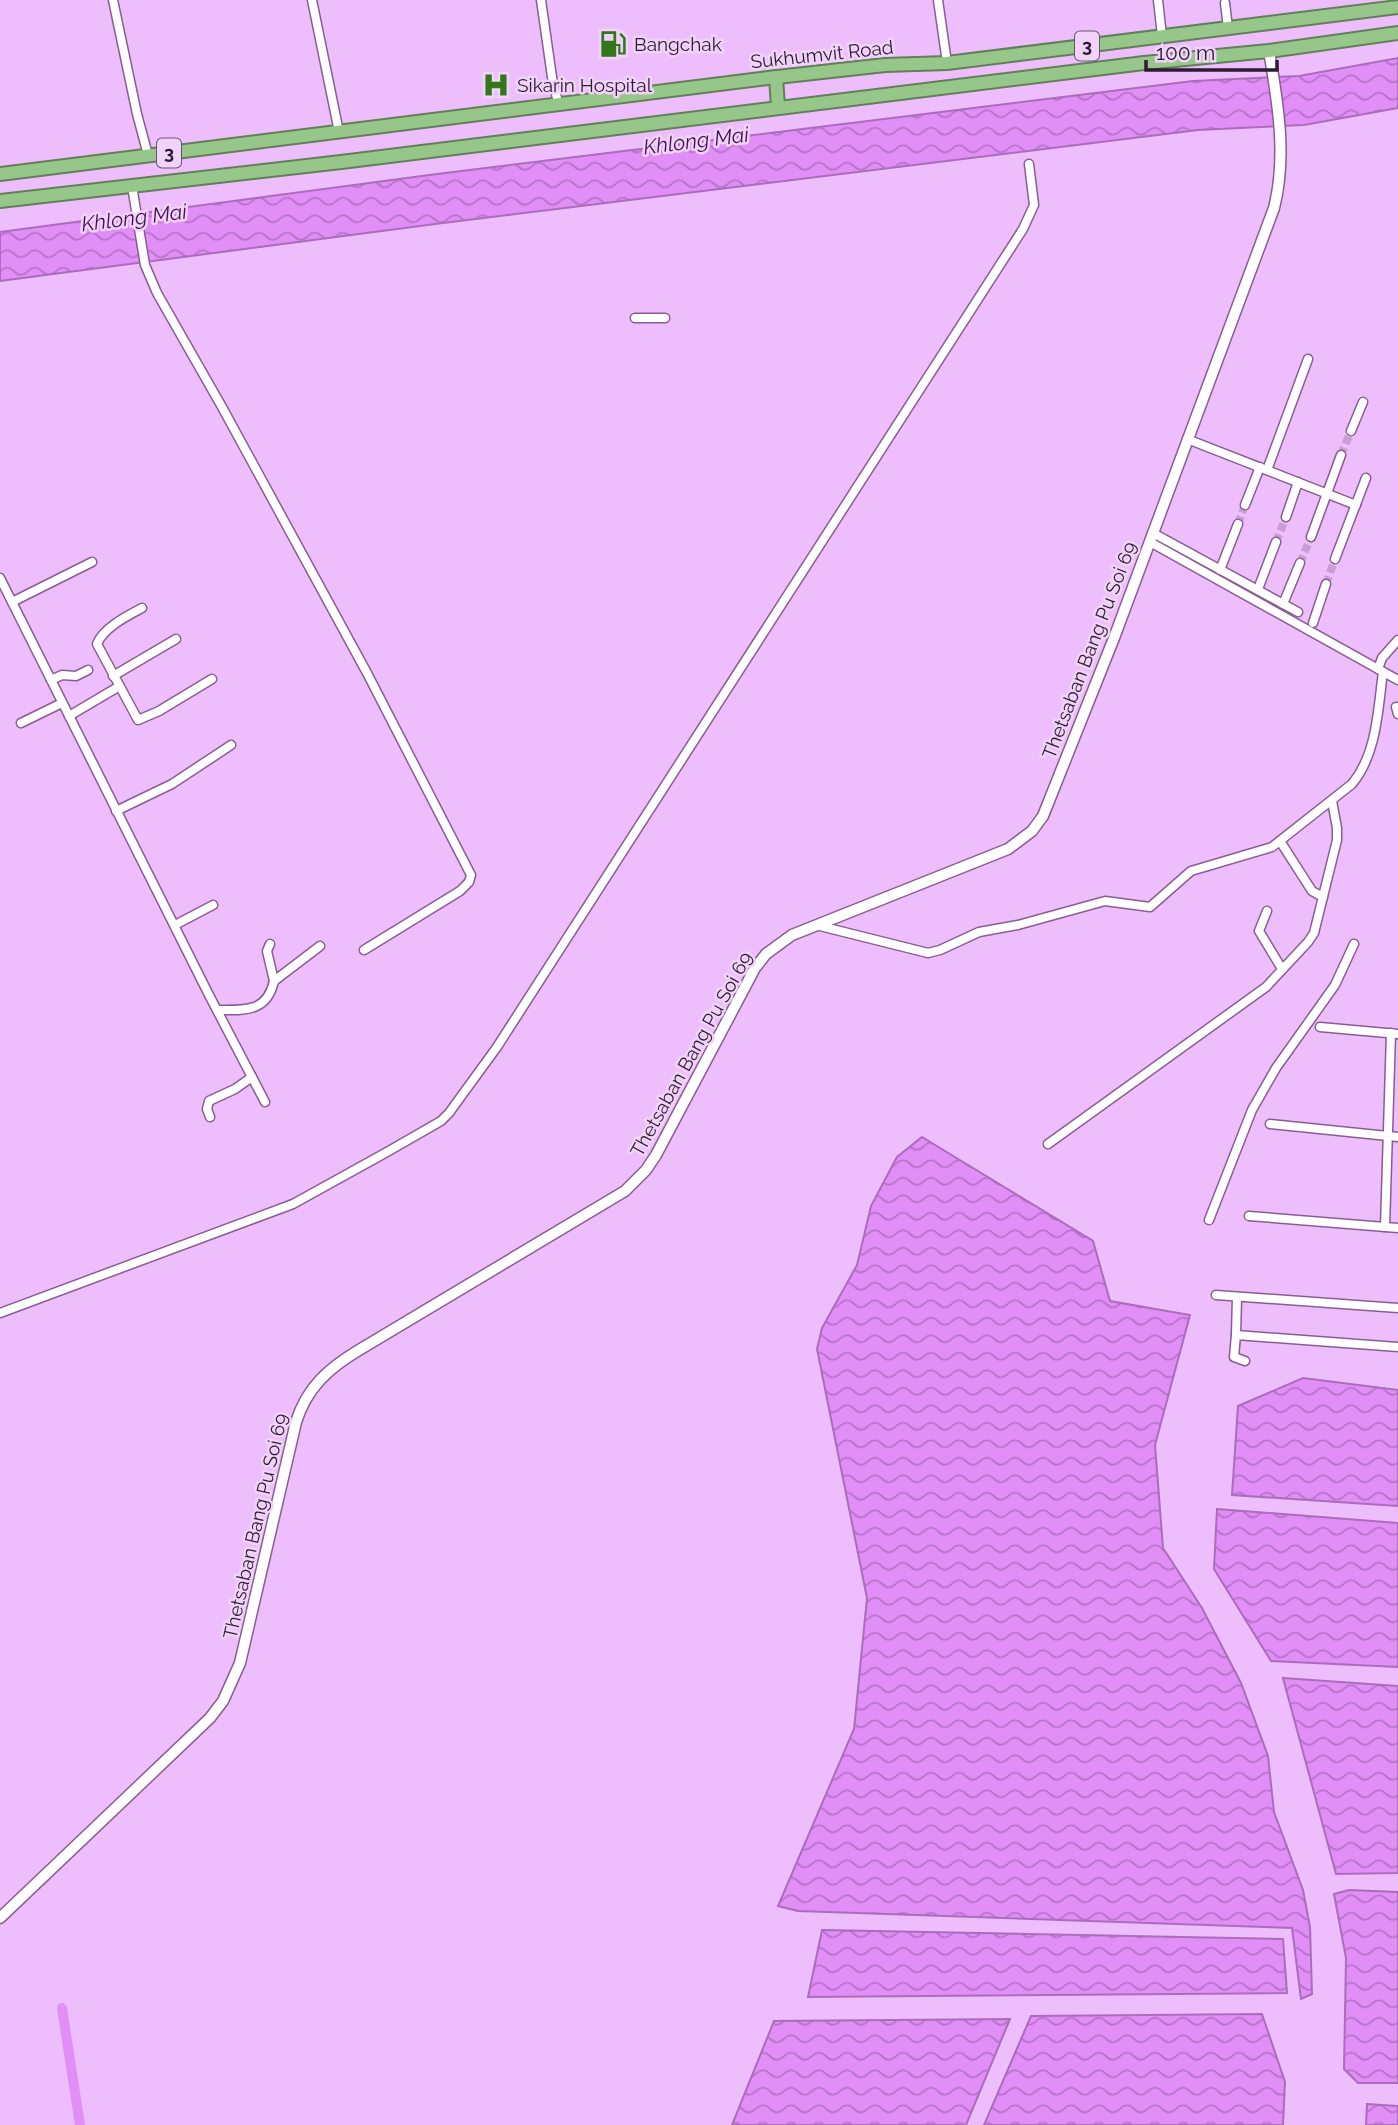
<svg xmlns="http://www.w3.org/2000/svg" width="1398" height="2125" font-family="Raleway,sans-serif">
	<defs>
		<pattern id="water-waves" width="16" height="10" patternUnits="userSpaceOnUse" patternTransform="scale(1.75)"><rect width="16" height="10" fill="#e18ef7"/><path d="M0 5q4-4 8 0t8 0" fill="none" stroke="#b773c9"/></pattern>
	</defs>
	<rect width="100%" height="100%" fill="#eebefc"/>
	<g fill="url(#water-waves)" stroke="#ab6cbc" stroke-width="2">
		<path d="M1398,58V108L1304,125L1198,130L443,223L0,281V232L437,174L1193,81L1299,76Z"/>
		<path d="M922,1137L1093,1241L1110,1301L1190,1315L1155,1445L1163,1548L1202,1608L1241,1683L1268,1756L1274,1812L1303,1890L1310,1927L1312,1994L1301,1999L1292,1928L798,1911L778,1906L854,1729L867,1598L817,1349L822,1328L857,1265L871,1206L897,1157Z"/>
		<path d="M1303,1378L1398,1390V1506L1232,1495L1238,1406Z"/>
		<path d="M1217,1509L1398,1523V1667L1271,1661L1214,1569Z"/>
		<path d="M1283,1678L1398,1686V1873L1336,1874Z"/>
		<path d="M1349,1890L1398,1892V2083H1358L1344,2069L1346,1958L1334,1894Z"/>
		<path d="M822,1930L1283,1939L1287,1993L808,1997Z"/>
		<path d="M1262,2014L1285,2082L1283,2125H984L1031,2016Z"/>
		<path d="M1010,2019L966,2125H732L774,2021Z"/>
		<path d="M1367,2104L1398,2106V2125H1366Z"/>
	</g>
	<g fill="none" stroke-linecap="round" stroke-linejoin="round">
		<path stroke="#e18ef7" stroke-width="10" d="M62,2008L80,2125"/>
		<g stroke="#c79dd4" stroke-width="8" stroke-dasharray="8 4" stroke-linecap="butt">
			<path d="M1341,455L1351,431"/>
			<path d="M1238,524L1245,505"/>
			<path d="M1276,542L1286,517"/>
			<path d="M1300,563L1311,537"/>
			<path d="M1326,584L1335,559"/>
		</g>
		<defs>
			<g id="minor">
				<path d="M113,0L137,114L148,155"/>
				<path d="M312,0L339,132"/>
				<path d="M541,0L553,84L559,105"/>
				<path d="M938,0L947,63"/>
				<path d="M1158,0L1162,36"/>
				<path d="M1225,3L1228,28"/>
				<path d="M132,186L145,265L157,293L222,407L367,673L471,875L469,882L460,891L364,950"/>
				<path d="M635,318H665"/>
				<path d="M1351,431L1363,402"/>
				<path d="M1187,439L1356,505"/>
				<path d="M1267,470L1308,359"/>
				<path d="M1245,505L1260,467"/>
				<path d="M1286,517L1298,482"/>
				<path d="M1153,533L1298,612"/>
				<path d="M1311,537L1341,455"/>
				<path d="M1150,542L1398,680"/>
				<path d="M1335,559L1366,478"/>
				<path d="M1220,570L1238,524"/>
				<path d="M0,578L209,995L265,1102"/>
				<path d="M1258,589L1276,542"/>
				<path d="M12,602L92,562"/>
				<path d="M1283,604L1300,563"/>
				<path d="M142,608C127,616 103,628 97,644L138,720L159,711L212,679"/>
				<path d="M1313,623L1326,584"/>
				<path d="M1378,669L1382,658L1398,640"/>
				<path d="M113,676L176,639"/>
				<path d="M51,680L62,675L76,676L88,670"/>
				<path d="M1396,707L1398,714"/>
				<path d="M69,716L118,687"/>
				<path d="M21,723L62,703"/>
				<path d="M116,811L172,784L231,745"/>
				<path d="M1280,841L1312,891L1323,897"/>
				<path d="M1267,911L1259,931L1282,969"/>
				<path d="M175,925L213,905"/>
				<path d="M816,925L928,953L940,950L979,932L1018,925L1105,901L1150,907L1191,871L1272,847L1352,784C1377,754 1378,709 1383,672"/>
				<path d="M270,944L267,951L274,981"/>
				<path d="M217,1010C244,1010 267,1013 274,981L320,946"/>
				<path d="M1320,1027L1398,1034"/>
				<path d="M210,1117L207,1109L209,1101L235,1089L252,1077"/>
				<path d="M1270,1124L1398,1137"/>
				<path d="M1048,1144L1266,987L1308,942L1314,933L1337,840V828L1332,801"/>
				<path d="M1249,1216L1398,1228"/>
				<path d="M1209,1220L1252,1110L1276,1068L1335,985L1354,944"/>
				<path d="M1385,1227L1391,1033"/>
				<path d="M1216,1295L1398,1308"/>
				<path d="M0,1313L293,1204L387,1152L441,1121L449,1113L497,1047L1023,229L1034,205L1029,164"/>
				<path d="M1236,1335L1237,1297"/>
				<path d="M1245,1361L1234,1357L1236,1335L1398,1347"/>
			</g>
			<path id="tertiary" d="M0,1918L210,1718L223,1701L240,1663L296,1422C307,1387 329,1368 359,1350L625,1191L646,1170L656,1155L755,968L766,954L792,935L1008,849L1032,831L1043,816L1114,638L1274,208C1287,157 1278,103 1269,51"/>
			<g id="trunk">
				<path d="M776,77L778,107"/>
				<path d="M0,174L768,78L885,65L947,63L1398,7"/>
				<path d="M0,201L341,162L1144,63L1269,51L1398,33"/>
			</g>
		</defs>
		<use href="#minor" stroke="#895d94" stroke-width="11"/>
		<use href="#tertiary" stroke="#895d94" stroke-width="13"/>
		<use href="#trunk" stroke="#618058" stroke-width="16"/>
		<use href="#minor" stroke="#fff" stroke-width="8"/>
		<use href="#tertiary" stroke="#fff" stroke-width="10"/>
		<use href="#trunk" stroke="#97c68a" stroke-width="12"/>
	</g>
	<defs>
		<symbol id="fuel-bare" viewBox="-9 -9 18 18"><path d="M-5.5-6h7V0h2V4h1.3V-2.5L3-4.5l.8-.8L6-3V5H2.5V1h-1V6h-7ZM-4.2-4.7v3.2H.2V-4.7Z" fill="#327719" stroke="#f1d3f9" stroke-width="2.5" paint-order="stroke"/></symbol>
		<symbol id="hospital-bare" viewBox="-9 -9 18 18"><path d="M-5-5h3v3.5h4V-5h3V5h-3V1.5h-4V5h-3Z" fill="#327719" stroke="#f1d3f9" stroke-width="2.5" paint-order="stroke"/></symbol>
	</defs>
	<g fill-rule="evenodd">
		<use href="#fuel-bare" x="594" y="25" width="38" height="38"/>
		<use href="#hospital-bare" x="477" y="66" width="38" height="38"/>
	</g>
	<g text-anchor="middle" stroke-width="5" stroke-linejoin="round" paint-order="stroke">
		<g fill="#f1d3f9" stroke="#68526e" stroke-width="2">
			<rect x="1075" y="31.5" width="24" height="29" rx="5"/>
			<rect x="157" y="138.5" width="24" height="29" rx="5"/>
		</g>
		<g font-size="18" font-weight="bold" fill="#2d1b32">
			<text x="1087" y="52">3</text>
			<text x="169" y="159">3</text>
		</g>
		<g font-size="19" fill="#2d1b32" stroke="#f1d3f9" text-anchor="start">
			<text x="634" y="51">Bangchak</text>
			<text x="517" y="92">Sikarin Hospital</text>
		</g>
		<g font-size="19" fill="#2d1b32" stroke="#f1d3f9">
			<text transform="translate(822 54) rotate(-6)" y="7">Sukhumvit Road</text>
			<text transform="translate(1089 650) rotate(-69)" y="7">Thetsaban Bang Pu Soi 69</text>
			<text transform="translate(691 1054) rotate(-61)" y="7">Thetsaban Bang Pu Soi 69</text>
			<text transform="translate(255 1526) rotate(-77)" y="7">Thetsaban Bang Pu Soi 69</text>
		</g>
		<g font-size="21" font-style="italic" fill="#451052" stroke="#f1d3f9">
			<text transform="translate(696 141) rotate(-7)" y="7">Khlong Mai</text>
			<text transform="translate(134 218) rotate(-7)" y="7">Khlong Mai</text>
		</g>
	</g>
	<path d="M1146 60v10h131v-10" fill="none" stroke="#2d1b32" stroke-width="3.5"/>
	<text x="1156" y="60" font-size="21" fill="#2d1b32" stroke="#f1d3f9" stroke-width="5" paint-order="stroke">100 m</text>
</svg>
